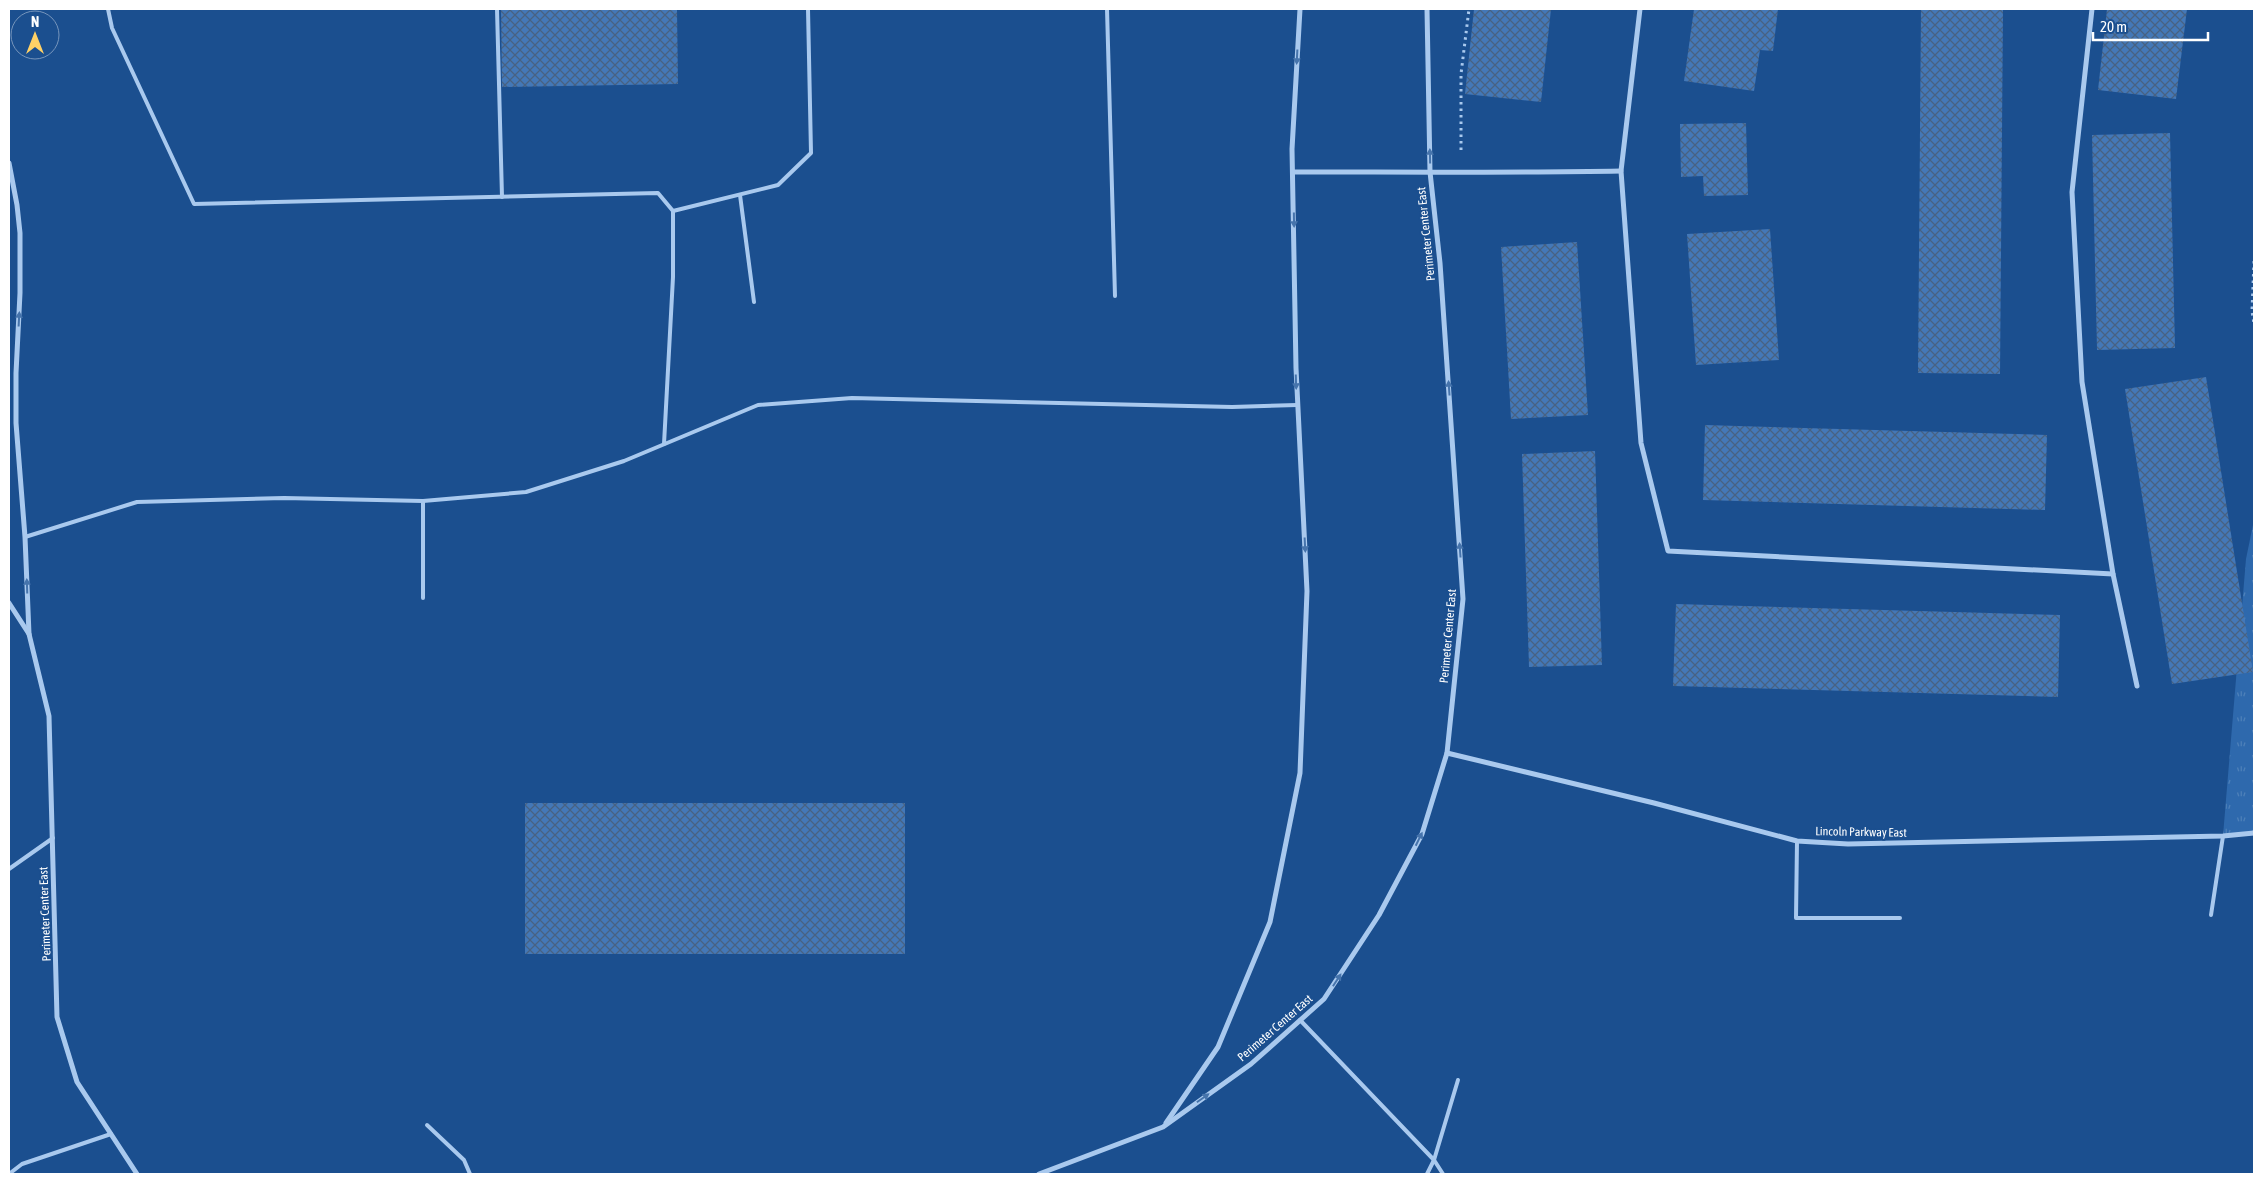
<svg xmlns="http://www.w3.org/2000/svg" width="2263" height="1183" font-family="'Asap Condensed',sans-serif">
	<defs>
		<pattern id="park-tufts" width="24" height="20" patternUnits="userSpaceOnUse" patternTransform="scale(1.25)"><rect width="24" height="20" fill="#2e69ad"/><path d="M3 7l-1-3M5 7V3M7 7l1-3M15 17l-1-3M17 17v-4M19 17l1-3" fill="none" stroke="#4d80b9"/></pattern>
		<pattern id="building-cross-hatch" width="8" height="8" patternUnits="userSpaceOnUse" patternTransform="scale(1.25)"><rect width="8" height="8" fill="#4478b7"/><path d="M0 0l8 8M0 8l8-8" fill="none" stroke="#486282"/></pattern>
	</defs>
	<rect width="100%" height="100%" fill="#1b4f8f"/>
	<path fill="url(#park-tufts)" d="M2254,520V833L2223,836L2246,559Z"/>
	<g fill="url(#building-cross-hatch)">
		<path d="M501,9H677L678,84L502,87Z"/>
		<path d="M1474,9H1551L1541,102L1465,94Z"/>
		<path d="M1694,9H1778L1773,51L1760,50L1754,91L1684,81Z"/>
		<path d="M1921,9H2003L2000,374L1918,373Z"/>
		<path d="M2107,9H2187L2176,99L2098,90Z"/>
		<path d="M1746,123L1748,195L1704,196L1703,176L1681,177L1680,124Z"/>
		<path d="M2170,133L2175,348L2097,350L2092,135Z"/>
		<path d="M1770,229L1779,360L1696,365L1687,234Z"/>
		<path d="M1577,242L1588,415L1511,419L1501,247Z"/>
		<path d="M2206,377L2253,672L2172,684L2125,389Z"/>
		<path d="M1705,425L2047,435L2045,510L1703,500Z"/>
		<path d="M1595,451L1602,665L1529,667L1522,454Z"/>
		<path d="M1676,604L2060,615L2058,697L1673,686Z"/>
		<rect x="525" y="803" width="380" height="151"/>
	</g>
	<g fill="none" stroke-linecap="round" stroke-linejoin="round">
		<g stroke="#a9c9ee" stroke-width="3" stroke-dasharray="2.5 4" stroke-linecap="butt">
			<path d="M1461,150V74L1469,9"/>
			<path d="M2254,261L2252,311L2254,324"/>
		</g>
		<g stroke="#a9c9ee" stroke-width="4">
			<path d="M108,9L112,28L194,204L658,193L673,211V277L664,444"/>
			<path d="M497,9L502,197"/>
			<path d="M1107,9L1115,296"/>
			<path d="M740,195L754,302"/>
			<path d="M673,211L778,185L811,153L808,9"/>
			<path d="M423,501L526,492L624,461L758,405L852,398L1232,407L1297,405"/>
			<path d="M25,537L137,502L284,498L423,501V598"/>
			<path d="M1797,841L1796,918H1900"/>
			<path d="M9,869L53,838"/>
			<path d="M2211,915L2223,836"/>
			<path d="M1300,1020L1434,1160L1443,1174"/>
			<path d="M427,1125L464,1160L470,1174"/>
			<path d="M9,1174L22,1164L111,1134"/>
			<path d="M1427,1174L1434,1160L1458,1080"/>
		</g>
		<g stroke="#a9c9ee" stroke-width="5">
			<path d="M1640,9L1621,171L1641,443L1668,551L2113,574L2082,382L2072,192L2092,9"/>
			<path d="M9,163L17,205L20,233V293L16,373V423L25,537L29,634L49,716L57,1017L77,1082L137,1174"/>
			<path d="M1293,172C1402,172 1511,173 1621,171"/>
			<path d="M2113,574L2137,686"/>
			<path d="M9,603L29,634"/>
			<path d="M1447,753L1654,803L1797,841L1848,844L2223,836L2254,833"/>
			<path d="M1166,1123L1218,1047L1270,922L1300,773L1307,591L1296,368L1292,149L1300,9"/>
			<path d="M1039,1174L1163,1127L1251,1064L1324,999L1379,915L1422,834L1447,753L1463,599L1440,263L1430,172L1427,9"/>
		</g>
	</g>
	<defs><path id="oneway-solid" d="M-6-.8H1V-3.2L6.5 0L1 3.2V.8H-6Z" transform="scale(1.25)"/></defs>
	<g fill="#4674ac">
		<use href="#oneway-solid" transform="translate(1297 57) rotate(93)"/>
		<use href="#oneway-solid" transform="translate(1430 156) rotate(-91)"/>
		<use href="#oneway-solid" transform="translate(1294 220) rotate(89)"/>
		<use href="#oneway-solid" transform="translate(19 319) rotate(-87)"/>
		<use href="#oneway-solid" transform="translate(1296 382) rotate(88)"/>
		<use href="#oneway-solid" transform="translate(1449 388) rotate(-94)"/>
		<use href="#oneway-solid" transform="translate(1305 545) rotate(87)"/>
		<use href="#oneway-solid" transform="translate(1460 550) rotate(-94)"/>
		<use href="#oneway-solid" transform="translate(27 586) rotate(-92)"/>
		<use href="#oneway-solid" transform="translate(1419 839) rotate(-64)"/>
		<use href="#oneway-solid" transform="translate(1337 980) rotate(-57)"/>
		<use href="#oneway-solid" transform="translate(1203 1098) rotate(-35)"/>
	</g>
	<g text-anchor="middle" stroke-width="4" stroke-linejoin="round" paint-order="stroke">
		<g font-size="12" fill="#fff" stroke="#1b4f8f">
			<text transform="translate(1426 234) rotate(-96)" y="4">Perimeter Center East</text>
			<text transform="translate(1448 636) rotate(-85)" y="4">Perimeter Center East</text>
			<text transform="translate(1861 832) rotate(1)" y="4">Lincoln Parkway East</text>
			<text transform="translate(45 914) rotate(-92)" y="4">Perimeter Center East</text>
			<text transform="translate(1275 1028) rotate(-41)" y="4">Perimeter Center East</text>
		</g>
	</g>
	<rect width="2263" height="1183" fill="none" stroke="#ffffff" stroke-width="20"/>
	<g transform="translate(35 35)"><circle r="24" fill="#1b4f8f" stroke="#7695bc"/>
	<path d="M0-4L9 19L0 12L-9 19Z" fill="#ffd166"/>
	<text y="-8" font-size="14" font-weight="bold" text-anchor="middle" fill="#ffffff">N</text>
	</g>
	<path d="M2093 32v8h115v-8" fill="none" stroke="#ffffff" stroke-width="2.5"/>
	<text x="2100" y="32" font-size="15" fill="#ffffff" stroke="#1b4f8f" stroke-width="4" paint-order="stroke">20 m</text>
</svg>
